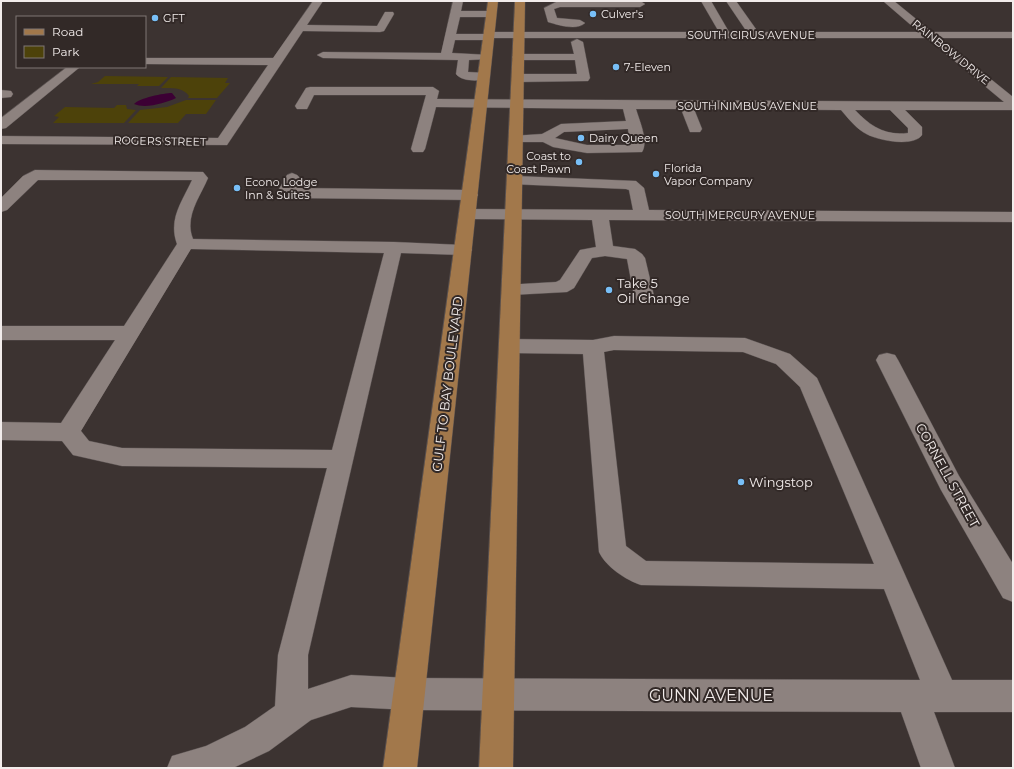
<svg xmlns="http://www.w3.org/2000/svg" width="1014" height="769" font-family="Montserrat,sans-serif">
	<rect width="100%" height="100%" fill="#3c3331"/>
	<g fill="#4d420a">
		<path d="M105,76L168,77L159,86H137L139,84H91L98,82Z"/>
		<path d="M171,77L228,78L225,83H230L217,98H188L189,96C183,87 171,88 161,88Z"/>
		<path d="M186,100H216L206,114H186L178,123H128L140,110L167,107Z"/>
		<path d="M117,105H126L127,109L136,110L124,123H53L59,117L54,116L65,107L114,108Z"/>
	</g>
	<path fill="#3c0034" d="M172,93L176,98C166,103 145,109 134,104C139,98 164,93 172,93Z"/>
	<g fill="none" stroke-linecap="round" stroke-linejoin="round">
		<defs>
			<g id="minor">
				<path d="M313,1H323L307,25L377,26L385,12H393L394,14L384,31L380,32L303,31L227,145L1,144V136L218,138L268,65L145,64V58H273Z"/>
				<path d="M453,1H463L461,11H491L496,14L491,17H460L456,34H484L489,32H719L701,1H711L729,32H747L726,1H736L758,32H919L883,1H894L932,32H1013V38H940L1013,97V110H905L922,127V135C913,148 874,140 863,132C854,126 848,118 841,110L694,109L702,129L700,132H690L681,109H636C639,120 649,141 642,152L587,153L553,147L543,142H511L509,139L511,136L542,134L561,124L626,121L623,109L436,107L425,149L423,152H413L411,149L426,95H314L307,109H297L295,106L306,88L310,87H433L439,91L437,99L1004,102L927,38H493L488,40H455L452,53L490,55L492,57L490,59L469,60L468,72L488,73L490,76L488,79C479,81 462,82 456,74L458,60L323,58L317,55L323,52L441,53ZM855,110H890L908,128V133C885,136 870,126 855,110ZM628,129L630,145H587L555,138L564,132Z"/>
				<path d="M558,1H640L645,4L640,7H560L554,9L557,18L580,20L585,23C577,31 558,25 548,22L544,8Z"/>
				<path d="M577,39L583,42L590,78L588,81L518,82L512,78L518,74H577L575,60H518L512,57L518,54H574L571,42Z"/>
				<path d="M67,67H80L6,128L1,129V118Z"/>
				<path d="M1,90L11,91L13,94L11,97L1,98Z"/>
				<path d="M35,170L203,172L208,178C200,197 184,217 193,239L394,242L463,245L469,246L472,250L469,254L463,255L401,253L308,655V689L351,675L409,678L920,680L884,589L641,585C626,580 606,567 599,552L583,354L509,353L502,351L499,346L502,341L509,339L593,340L614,336L745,338L790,354L817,378L952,680H1013V712H934L955,768H921L901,712L409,710L351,707L311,720L269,751L233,768H167L172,756L206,746L245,727L275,706L278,655L327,468L122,466L73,455L62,441L1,440V422L61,423L115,340H1V326H124L177,244C168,219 182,202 192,180H38L7,210L1,212V198L23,176ZM191,249L384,253L332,450L122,448L89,441L81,431ZM614,350L743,352L776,364L800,387L874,564L646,561L626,546L604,352Z"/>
				<path d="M292,173L297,175L300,178L296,187L297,188L470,190L476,192L478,195L476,198L470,200L294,198L281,192L279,189L287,175Z"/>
				<path d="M515,176L636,181L644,188L649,210L1013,212V222L609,220L613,246L635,249L642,254L645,258L654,296L651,300L644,302L637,300L634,296L627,259L605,256L592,258L574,288L567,292L511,295L504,293L502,289L504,285L556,282L560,280L580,250L596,247L592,220L468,219L462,218L460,214L462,210L468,209L633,210L629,190L626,189L510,184L507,181L510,178Z"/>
				<path d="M887,353L895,355L898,360L959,476L1013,564V602L1003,598L941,490L876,360L879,355Z"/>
			</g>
			<g id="major">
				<path d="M488,1H498L417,768H383Z"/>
				<path d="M515,1H525L513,768H479Z"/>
			</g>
		</defs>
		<use href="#minor" stroke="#595150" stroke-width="1"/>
		<use href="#major" stroke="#595150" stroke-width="1"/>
		<use href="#minor" fill="#8d827f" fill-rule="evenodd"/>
		<use href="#major" fill="#a2784b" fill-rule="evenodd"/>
	</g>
	<g fill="#78bff7" stroke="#322927" stroke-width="1.5">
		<circle cx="593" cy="14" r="4"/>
		<circle cx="155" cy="18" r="4"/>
		<circle cx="616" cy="67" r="4"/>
		<circle cx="581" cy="138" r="4"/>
		<circle cx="579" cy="162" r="4"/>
		<circle cx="656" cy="174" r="4"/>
		<circle cx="237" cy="188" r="4"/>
		<circle cx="609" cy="290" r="4"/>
		<circle cx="741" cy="482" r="4"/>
	</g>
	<g text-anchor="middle" stroke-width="4" stroke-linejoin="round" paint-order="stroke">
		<g font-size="11" fill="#f2eceb" stroke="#322927" text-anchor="start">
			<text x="601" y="18">Culver's</text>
			<text x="163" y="22">GFT</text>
			<text x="624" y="71">7-Eleven</text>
			<text x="589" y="142">Dairy Queen</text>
			<text x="571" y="160" text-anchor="end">Coast to<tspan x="571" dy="13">Coast Pawn</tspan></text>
			<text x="664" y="172">Florida<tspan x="664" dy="13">Vapor Company</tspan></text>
			<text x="245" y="186">Econo Lodge<tspan x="245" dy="13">Inn &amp; Suites</tspan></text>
		</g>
		<g font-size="11" fill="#f2eceb" stroke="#322927">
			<text x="751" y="39">SOUTH CIRUS AVENUE</text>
			<text transform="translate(951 52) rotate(39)" y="4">RAINBOW DRIVE</text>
			<text x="747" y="110">SOUTH NIMBUS AVENUE</text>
			<text transform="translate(160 141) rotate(1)" y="4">ROGERS STREET</text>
			<text x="740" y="219">SOUTH MERCURY AVENUE</text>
		</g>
		<g font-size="13" fill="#f2eceb" stroke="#322927" text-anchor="start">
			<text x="617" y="288">Take 5<tspan x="617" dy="15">Oil Change</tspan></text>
			<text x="749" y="487">Wingstop</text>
		</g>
		<g font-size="13" fill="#f2eceb" stroke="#322927">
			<text transform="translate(447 384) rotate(-83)" y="5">GULF TO BAY BOULEVARD</text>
			<text transform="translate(948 475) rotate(61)" y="5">CORNELL STREET</text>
		</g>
		<g font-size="16" fill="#f2eceb" stroke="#322927">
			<text x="711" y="701">GUNN AVENUE</text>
		</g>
	</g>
	<rect width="1014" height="769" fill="none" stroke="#f2eceb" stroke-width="4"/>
	<rect x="16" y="16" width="130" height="52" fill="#322927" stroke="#7f7775"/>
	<rect x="24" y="29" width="20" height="6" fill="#a2784b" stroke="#7f7775"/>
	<text x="52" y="36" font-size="12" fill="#f2eceb">Road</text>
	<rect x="24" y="46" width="20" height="12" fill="#4d420a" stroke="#7f7775"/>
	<text x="52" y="56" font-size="12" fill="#f2eceb">Park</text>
</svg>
